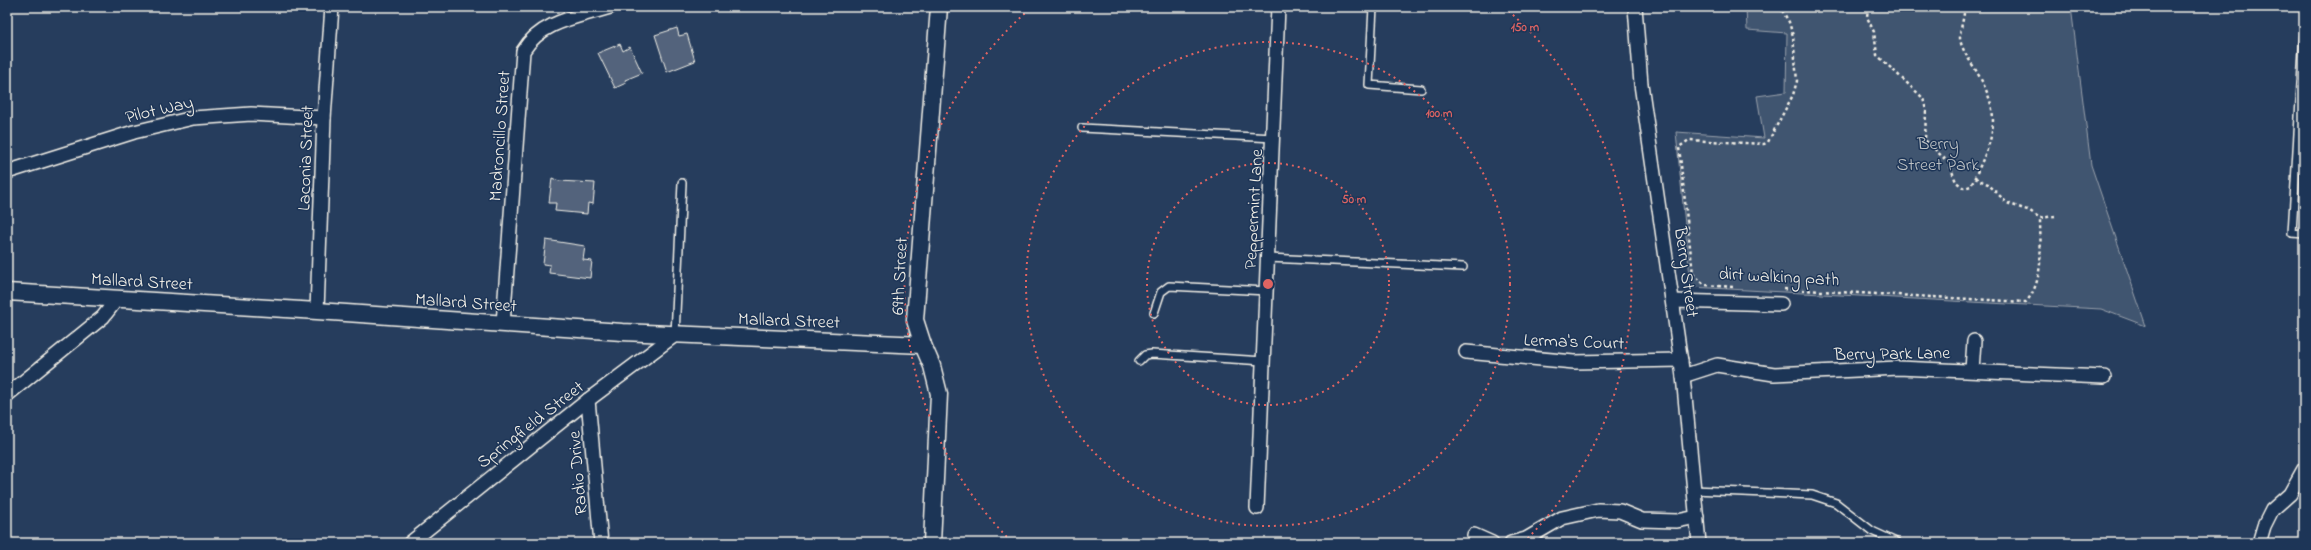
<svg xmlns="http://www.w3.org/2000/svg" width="2311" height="550" font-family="'Indie Flower',sans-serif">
	<rect width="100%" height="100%" fill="#263d5d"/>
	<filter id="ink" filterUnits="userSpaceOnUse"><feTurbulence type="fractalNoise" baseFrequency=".025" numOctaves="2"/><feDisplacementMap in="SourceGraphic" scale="8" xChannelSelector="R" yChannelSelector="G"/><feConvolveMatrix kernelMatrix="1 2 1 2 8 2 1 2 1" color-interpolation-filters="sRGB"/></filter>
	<g filter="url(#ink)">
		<path fill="#40546f" stroke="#9aa2ac" d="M1746,7H2071L2091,165L2146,326L2101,309L1691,287L1676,132L1764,138L1757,96L1786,92L1787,33L1747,30Z"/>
		<g fill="#52647b" stroke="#f4f1e8">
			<path d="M677,28L679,36L687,34L695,61L667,72L655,35Z"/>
			<path d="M620,44L623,51L630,47L642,73L625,80L626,83L615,88L598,53Z"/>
			<path d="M552,178L559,181L595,183L593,204L588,203L587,214L555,211L556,203H549Z"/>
			<path d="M546,240L585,246L583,260L592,261L590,278L549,273L550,265L543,264Z"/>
		</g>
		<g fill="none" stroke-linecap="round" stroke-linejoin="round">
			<defs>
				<g id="service">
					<path d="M1373,7L1369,85L1421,89"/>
					<path d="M2304,34L2292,233L2304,234"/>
					<path d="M1082,128L1274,138"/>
					<path d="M1268,258L1463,267"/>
					<path d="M1154,313L1161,292L1169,286L1267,291"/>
					<path d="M675,335L682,183"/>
					<path d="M1139,361L1145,355L1152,354L1264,361"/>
					<path d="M1693,490L1812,495L1836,503L1872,531L1898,543"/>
				</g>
				<g id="minor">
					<path d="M1635,7L1641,84L1683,376L1699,543"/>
					<path d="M7,172L134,132L193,118L251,114L324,118"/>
					<path d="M1673,301L1781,304"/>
					<path d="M317,311L324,118L332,7"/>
					<path d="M503,324L523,51C541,21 578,17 610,7"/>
					<path d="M1466,352L1574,362L1681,360"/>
					<path d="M1972,370L1974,341"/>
					<path d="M1683,376L1717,365L1774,374L1898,368L2104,377"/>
					<path d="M7,395L103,317L117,299"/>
					<path d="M588,400L601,543"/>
					<path d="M1257,508L1278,7"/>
					<path d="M1474,535L1492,543"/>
					<path d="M410,543L588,400L675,335"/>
					<path d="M1511,543L1526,539L1562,518L1598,510L1620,511L1642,520L1677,521L1697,517"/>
					<path d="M2259,543L2264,526L2272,510L2290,494L2304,469"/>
				</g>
				<g id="tertiary">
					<path d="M7,292L317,311L622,332L923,345"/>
					<path d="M932,543L939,394L932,366L923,345L915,320L939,7"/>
				</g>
			</defs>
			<use href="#service" stroke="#f4f1e8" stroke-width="10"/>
			<use href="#minor" stroke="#f4f1e8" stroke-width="16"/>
			<use href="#tertiary" stroke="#f4f1e8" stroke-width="19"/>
			<g stroke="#f4f1e8" stroke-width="2.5" stroke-dasharray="3 3" stroke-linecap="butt">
				<path d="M1868,7L1867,17L1874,32L1877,55L1923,98L1926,110L1925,140L1949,163L1956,182L1964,188L1971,186C1991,141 2005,121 1978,74C1972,63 1961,50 1960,38C1960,27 1965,17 1964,7"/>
				<path d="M1975,178L1988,184L2007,203L2030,211L2040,218L2055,216"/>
				<path d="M1733,287L1705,285L1693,274L1679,147L1689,140L1764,144L1768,142L1793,95L1797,81L1793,36L1789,22L1780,7"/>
				<path d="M1784,289L2026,302C2045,280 2040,245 2040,218"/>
			</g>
			<use href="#service" stroke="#1d3557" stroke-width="7"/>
			<use href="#minor" stroke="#1d3557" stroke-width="13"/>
			<use href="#tertiary" stroke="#1d3557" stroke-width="16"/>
		</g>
	</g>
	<g fill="none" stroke="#df6462" stroke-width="2" stroke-dasharray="2 4">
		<circle cx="1268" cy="284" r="121"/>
		<circle cx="1268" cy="284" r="242"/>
		<path d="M1011 541A364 364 0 0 1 1032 7M1504 7A364 364 0 0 1 1525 541"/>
	</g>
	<g text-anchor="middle" stroke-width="3" stroke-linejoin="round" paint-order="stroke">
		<g font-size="18" fill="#f4f1e8" stroke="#1d3557">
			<text transform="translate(159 109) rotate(-13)" y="6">Pilot Way</text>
			<text transform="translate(499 136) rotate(-86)" y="6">Madroncillo Street</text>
			<text transform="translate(305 158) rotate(-88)" y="6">Laconia Street</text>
			<text transform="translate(1253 209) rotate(-87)" y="6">Peppermint Lane</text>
			<text transform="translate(1687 272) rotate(82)" y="6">Berry Street</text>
			<text transform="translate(899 276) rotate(-87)" y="6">69th Street</text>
			<text transform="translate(1779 276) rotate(3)" y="6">dirt walking path</text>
			<text transform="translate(142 281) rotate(3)" y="6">Mallard Street</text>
			<text transform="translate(466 302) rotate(4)" y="6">Mallard Street</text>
			<text transform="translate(789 320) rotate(2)" y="6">Mallard Street</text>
			<text transform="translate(1574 341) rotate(2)" y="6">Lerma's Court</text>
			<text transform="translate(1892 353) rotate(-1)" y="6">Berry Park Lane</text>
			<text transform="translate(530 424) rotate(-38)" y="6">Springfield Street</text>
			<text transform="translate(577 473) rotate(-95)" y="6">Radio Drive</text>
		</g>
		<g font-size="18" fill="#bec2c4" stroke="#1d3557">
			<text x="1938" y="149">Berry<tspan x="1938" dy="21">Street Park</tspan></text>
		</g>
	</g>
	<circle cx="1268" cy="284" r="6" fill="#df6462" stroke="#1d3557" stroke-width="2"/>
	<g font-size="12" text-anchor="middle" font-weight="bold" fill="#df6462" stroke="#1d3557" stroke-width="3" stroke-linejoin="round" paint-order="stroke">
		<text x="1525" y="31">150 m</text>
		<text x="1439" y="117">100 m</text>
		<text x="1354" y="203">50 m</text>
	</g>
	<rect width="2311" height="550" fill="none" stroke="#1d3557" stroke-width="24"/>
	<rect x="12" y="12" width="2287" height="526" fill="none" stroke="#f4f1e8" stroke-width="1.5" filter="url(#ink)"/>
</svg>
